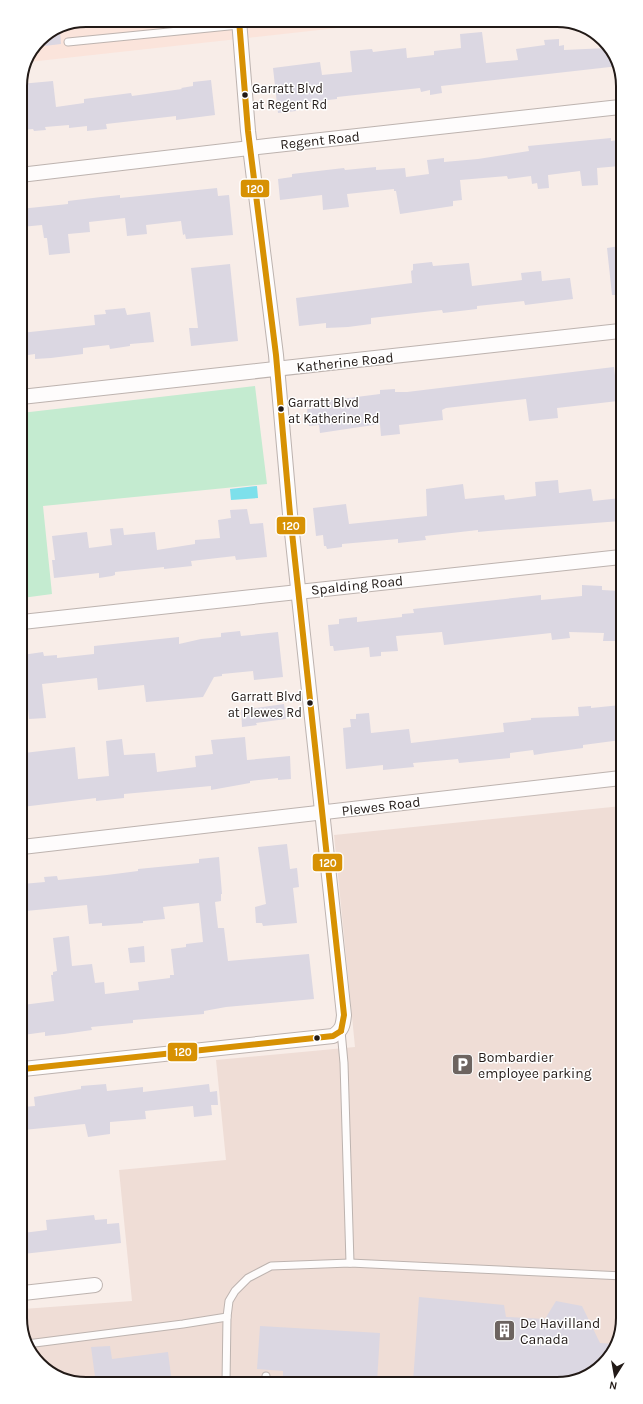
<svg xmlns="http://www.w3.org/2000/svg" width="643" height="1404" font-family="Karla,sans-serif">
	<rect width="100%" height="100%" fill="#f8ede8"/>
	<path fill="#fbe4db" d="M86,20H409L29,62L39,39Z"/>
	<path fill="#efddd6" d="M622,806L623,1318L612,1355L578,1380L81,1384L46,1371L24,1339L23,1309L132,1301L119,1170L226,1160L216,1060L355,1047L334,835Z"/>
	<path fill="#c4ebd0" d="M255,386L267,484L43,506L52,594L22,598L21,413Z"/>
	<path fill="#7de0eb" d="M257,486L258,498L231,500L230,489Z"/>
	<g fill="#dbd7e2">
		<path d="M60,31L61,44L36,47L39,39Z"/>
		<path d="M482,32L486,63L518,60L516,49L545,45L544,40L559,39V46L564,45V50L607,48L619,66L441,86L442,93L430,95V90L421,92L420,88L337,97V99L295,104L296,111L278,113L273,68L320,62L322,75L352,72L350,51L372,49L373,52L406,48L407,58L434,55V51L461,48L460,34Z"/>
		<path d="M211,80L215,115L176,120V116L106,124L107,129L87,131V126L69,128V125L45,127L46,130L34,131L33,129L20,130V84L53,81L56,107L84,103V99L100,97L131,93L132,96L182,89L181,88L193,86V82Z"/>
		<path d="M611,138V141L618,140L620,166L597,168L598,185L582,186L580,171L548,175L549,188L538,189L537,183L532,184L531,176L508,179L507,176L460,180L462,200L453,201V206L400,214L396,191H394V189L347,194L349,207L323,210L322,195L280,200L278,179L292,177V174L344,168L345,170L376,167V170L405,168L406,177L429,174L427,160L444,158V162L478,159L529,151L528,146Z"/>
		<path d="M217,188L218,196L229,195L233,235L186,239L185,234L183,235L181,221L146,225L147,234L127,236L125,218L89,222L90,232L68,234L70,253L49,255L47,238H44L42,225L21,227L20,209L68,204V201L101,197L120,195V198Z"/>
		<path d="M620,246V295H612L607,248Z"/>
		<path d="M432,262L433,266L469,263L472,286L522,280L521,273L541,271L542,281L570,278L573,299L525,305L524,301L477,306V309L443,313L442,310L371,318V324L348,327L326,328V323L299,326L296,298L412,283L411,271L413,270V264Z"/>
		<path d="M230,264L238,341L191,346L189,328H198L191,268Z"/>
		<path d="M125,308L127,315L150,312L154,342L130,344V346L110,349L109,345L83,348V354L51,358L35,359V354L21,356V333L95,325L94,315L106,314L105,310Z"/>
		<path d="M614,367L618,401L557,408L558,418L529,421L526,399L446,408L442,410L443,420L399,425L400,434L381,436L380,424L320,433L319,425L309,426L307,409L317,408V402L380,394V390L395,389V392H407Z"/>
		<path d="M558,480L559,493L591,489L593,501L621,498V521L488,531L478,532V530L425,536L426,540L398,543V539L342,544V547L327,549L326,546H324L323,535L316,536L313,508L346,504L349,524L427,516L426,489L463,484L465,499L504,495L505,500L536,496L535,482Z"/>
		<path d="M247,509L250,524L263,523L267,557L236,560L235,556L191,561L192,566L164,569V567L115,572V575L112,576L99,578V573L54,578L52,560H55L52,536L87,532L89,548L112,545L110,529L123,528L124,535L155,532L157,550L195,544V540L220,538L218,520L231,518L230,510Z"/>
		<path d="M582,585L602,586V590L621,591V641H603L604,633L569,632L570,638L552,640L551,633L444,645L442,632L396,636L398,651L381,652V656L370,657L369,647L334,651L333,646H330L328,625L339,624V619L357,617V622L402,617V614L414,613L413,609L541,595V600L582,596Z"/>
		<path d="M240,631L241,636L278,632L283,677L254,680L253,671L222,674V676L214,677L203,697L146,702L144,685L98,690L97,678L42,684L46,718L29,719L26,689L22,690V655L43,652L44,656L57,655V658L94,654V646L179,637V644L201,639L221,637V633Z"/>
		<path d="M284,704L286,719L256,723L257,725L242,727L241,710Z"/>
		<path d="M621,705V740L583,745V748L546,753L534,755L533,750L510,753V758L459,763L458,759L413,763L414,767L383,770V765L346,769L343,728L351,727L350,719H356V714L369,713L371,733L409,729L411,743L504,732L503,723L531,720V718L579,716L578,707L591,706V708Z"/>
		<path d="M245,737L247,760L290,756L291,779L278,780V778L250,781V783L211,790V786L124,794V798L96,801V798L22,807V784H28L24,753L75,747L78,779L109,776L106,741L122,739L124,755L155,753L157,772L196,767L195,756L213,754L211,740Z"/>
		<path d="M287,844L290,869L297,868L299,887L293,888L297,923L263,926L262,923H256L255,907L266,904L258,847Z"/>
		<path d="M219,857L222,894H221V901L215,902L218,928H224L228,961L309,954L314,999L226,1007L204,1011V1014L133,1020V1023L91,1027L92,1030L64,1034L45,1036V1032L23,1035V1005L54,1001L51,975H53V972L57,971L53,938L69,936L72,966L92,964L95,983L104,982L105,994L139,990L138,982L170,978V975H174L171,949L186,947V944L203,942L199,903L163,907L165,919L143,921V923L102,926V923L89,924L87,905L26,911L25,904H22V884L45,882L44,877L57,876L58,880L107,875L138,871V869L199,863V859Z"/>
		<path d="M144,946L145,962L130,963L128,948Z"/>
		<path d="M106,1084L107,1091L143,1087V1092L209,1084L210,1092L217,1091L218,1105H211L212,1115L194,1117L193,1106L145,1111L146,1119L110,1122V1134L88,1137L85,1124L23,1130V1107L35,1106L34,1097L81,1089V1086Z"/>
		<path d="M94,1215L95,1220L107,1219V1224L119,1223L121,1243L23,1254V1233L47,1230L46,1220Z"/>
		<path d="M419,1297L504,1305L506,1317L545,1319L556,1301L582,1306L600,1343L615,1344L612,1355L578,1380L413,1382Z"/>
		<path d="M260,1326L380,1333L377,1382H283V1371L257,1369Z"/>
		<path d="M110,1346L112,1359L168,1352L172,1383L96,1384L91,1347Z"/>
	</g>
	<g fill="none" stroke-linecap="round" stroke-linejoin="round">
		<defs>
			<g id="lane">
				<path d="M68,42L239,25"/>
				<path d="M341,1031L344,1063L350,1263"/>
				<path d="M27,1344L183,1324L227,1317"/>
				<path d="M226,1383L227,1317L229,1301L235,1291L248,1278L271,1266L350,1263L623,1276"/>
				<path d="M266,1383V1376"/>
			</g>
			<g id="street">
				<path d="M20,175L267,146L620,107"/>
				<path d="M21,397L620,331"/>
				<path d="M22,622L621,557"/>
				<path d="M22,847L621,778"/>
				<path d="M23,1069L333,1036C342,1030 343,1026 344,1015L290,514L276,355L248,131L239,20"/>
				<path d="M23,1293L95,1285"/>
			</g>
		</defs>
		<use href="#lane" stroke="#bdb3af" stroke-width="9"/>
		<use href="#street" stroke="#bdb3af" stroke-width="16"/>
		<use href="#lane" stroke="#fefcfc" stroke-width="7"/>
		<use href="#street" stroke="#fefcfc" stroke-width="14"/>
		<defs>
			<g id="bus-1">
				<path d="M239,20L248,131L276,355L290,514L344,1015L341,1031"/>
				<path d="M23,1069L333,1036L341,1031"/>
			</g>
		</defs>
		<use href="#bus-1" stroke="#fff" stroke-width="9"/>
		<use href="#bus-1" stroke="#d79103" stroke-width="6"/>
	</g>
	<defs>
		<symbol id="parking-square" viewBox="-11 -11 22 22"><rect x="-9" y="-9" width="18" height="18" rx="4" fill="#6d6460" stroke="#fff"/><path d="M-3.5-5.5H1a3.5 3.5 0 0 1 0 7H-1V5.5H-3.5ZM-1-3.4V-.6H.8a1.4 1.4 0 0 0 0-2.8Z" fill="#fff"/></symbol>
		<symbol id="building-square" viewBox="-11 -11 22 22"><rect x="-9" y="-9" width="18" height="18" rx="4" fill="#6d6460" stroke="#fff"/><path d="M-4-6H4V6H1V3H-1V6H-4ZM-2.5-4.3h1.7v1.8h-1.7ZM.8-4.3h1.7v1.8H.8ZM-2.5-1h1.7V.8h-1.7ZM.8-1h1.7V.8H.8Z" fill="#fff"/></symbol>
	</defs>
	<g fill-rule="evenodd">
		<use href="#parking-square" x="450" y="1052" width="25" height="25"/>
		<use href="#building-square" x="492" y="1318" width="25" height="25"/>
	</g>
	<g fill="#221a17" stroke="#fff" stroke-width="1.5">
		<circle cx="245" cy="95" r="3.5"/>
		<circle cx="281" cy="409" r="3.5"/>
		<circle cx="310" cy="703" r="3.5"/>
		<circle cx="317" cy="1038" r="3.5"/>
	</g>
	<g text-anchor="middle" stroke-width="3" stroke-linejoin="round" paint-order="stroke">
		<g font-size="13" fill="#221a17" stroke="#fff" text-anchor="start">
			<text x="252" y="93">Garratt Blvd<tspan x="252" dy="16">at Regent Rd</tspan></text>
			<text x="288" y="407">Garratt Blvd<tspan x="288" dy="16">at Katherine Rd</tspan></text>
			<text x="302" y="701" text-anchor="end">Garratt Blvd<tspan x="302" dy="16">at Plewes Rd</tspan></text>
		</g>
		<g font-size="14" fill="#221a17" stroke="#fff">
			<text transform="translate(320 140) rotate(-6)" y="5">Regent Road</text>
			<text transform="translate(345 362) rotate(-6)" y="5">Katherine Road</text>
			<text transform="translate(357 585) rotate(-6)" y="5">Spalding Road</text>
			<text transform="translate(381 806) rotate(-7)" y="5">Plewes Road</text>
		</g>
		<g font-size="14" fill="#221a17" stroke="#fff" text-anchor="start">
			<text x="478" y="1062">Bombardier<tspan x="478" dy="16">employee parking</tspan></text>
			<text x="520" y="1328">De Havilland<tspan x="520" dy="16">Canada</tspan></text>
		</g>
	</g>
	<path d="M0 0H643V1404H0ZM86 27H557A59 59 0 0 1 616 86V1318A59 59 0 0 1 557 1377H86A59 59 0 0 1 27 1318V86A59 59 0 0 1 86 27Z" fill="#fff" fill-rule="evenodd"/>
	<path fill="none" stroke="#221a17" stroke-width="2" d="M86 27H557A59 59 0 0 1 616 86V1318A59 59 0 0 1 557 1377H86A59 59 0 0 1 27 1318V86A59 59 0 0 1 86 27Z"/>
	<g stroke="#fff" stroke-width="1.5">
		<rect x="240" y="179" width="30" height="19" rx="4" fill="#d79103"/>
		<rect x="276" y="516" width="30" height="19" rx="4" fill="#d79103"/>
		<rect x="312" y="853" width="31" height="19" rx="4" fill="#d79103"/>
		<rect x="167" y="1042" width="31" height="20" rx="4" fill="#d79103"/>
	</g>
	<g font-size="11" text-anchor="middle" font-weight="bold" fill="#fff">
		<text x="255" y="193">120</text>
		<text x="291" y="530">120</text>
		<text x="328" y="867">120</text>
		<text x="183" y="1056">120</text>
	</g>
	<g transform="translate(615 1376) rotate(191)" stroke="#ffffff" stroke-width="3" paint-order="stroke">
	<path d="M0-3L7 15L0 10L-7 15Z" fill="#221a17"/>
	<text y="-6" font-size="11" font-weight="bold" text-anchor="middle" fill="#221a17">N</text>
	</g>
</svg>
